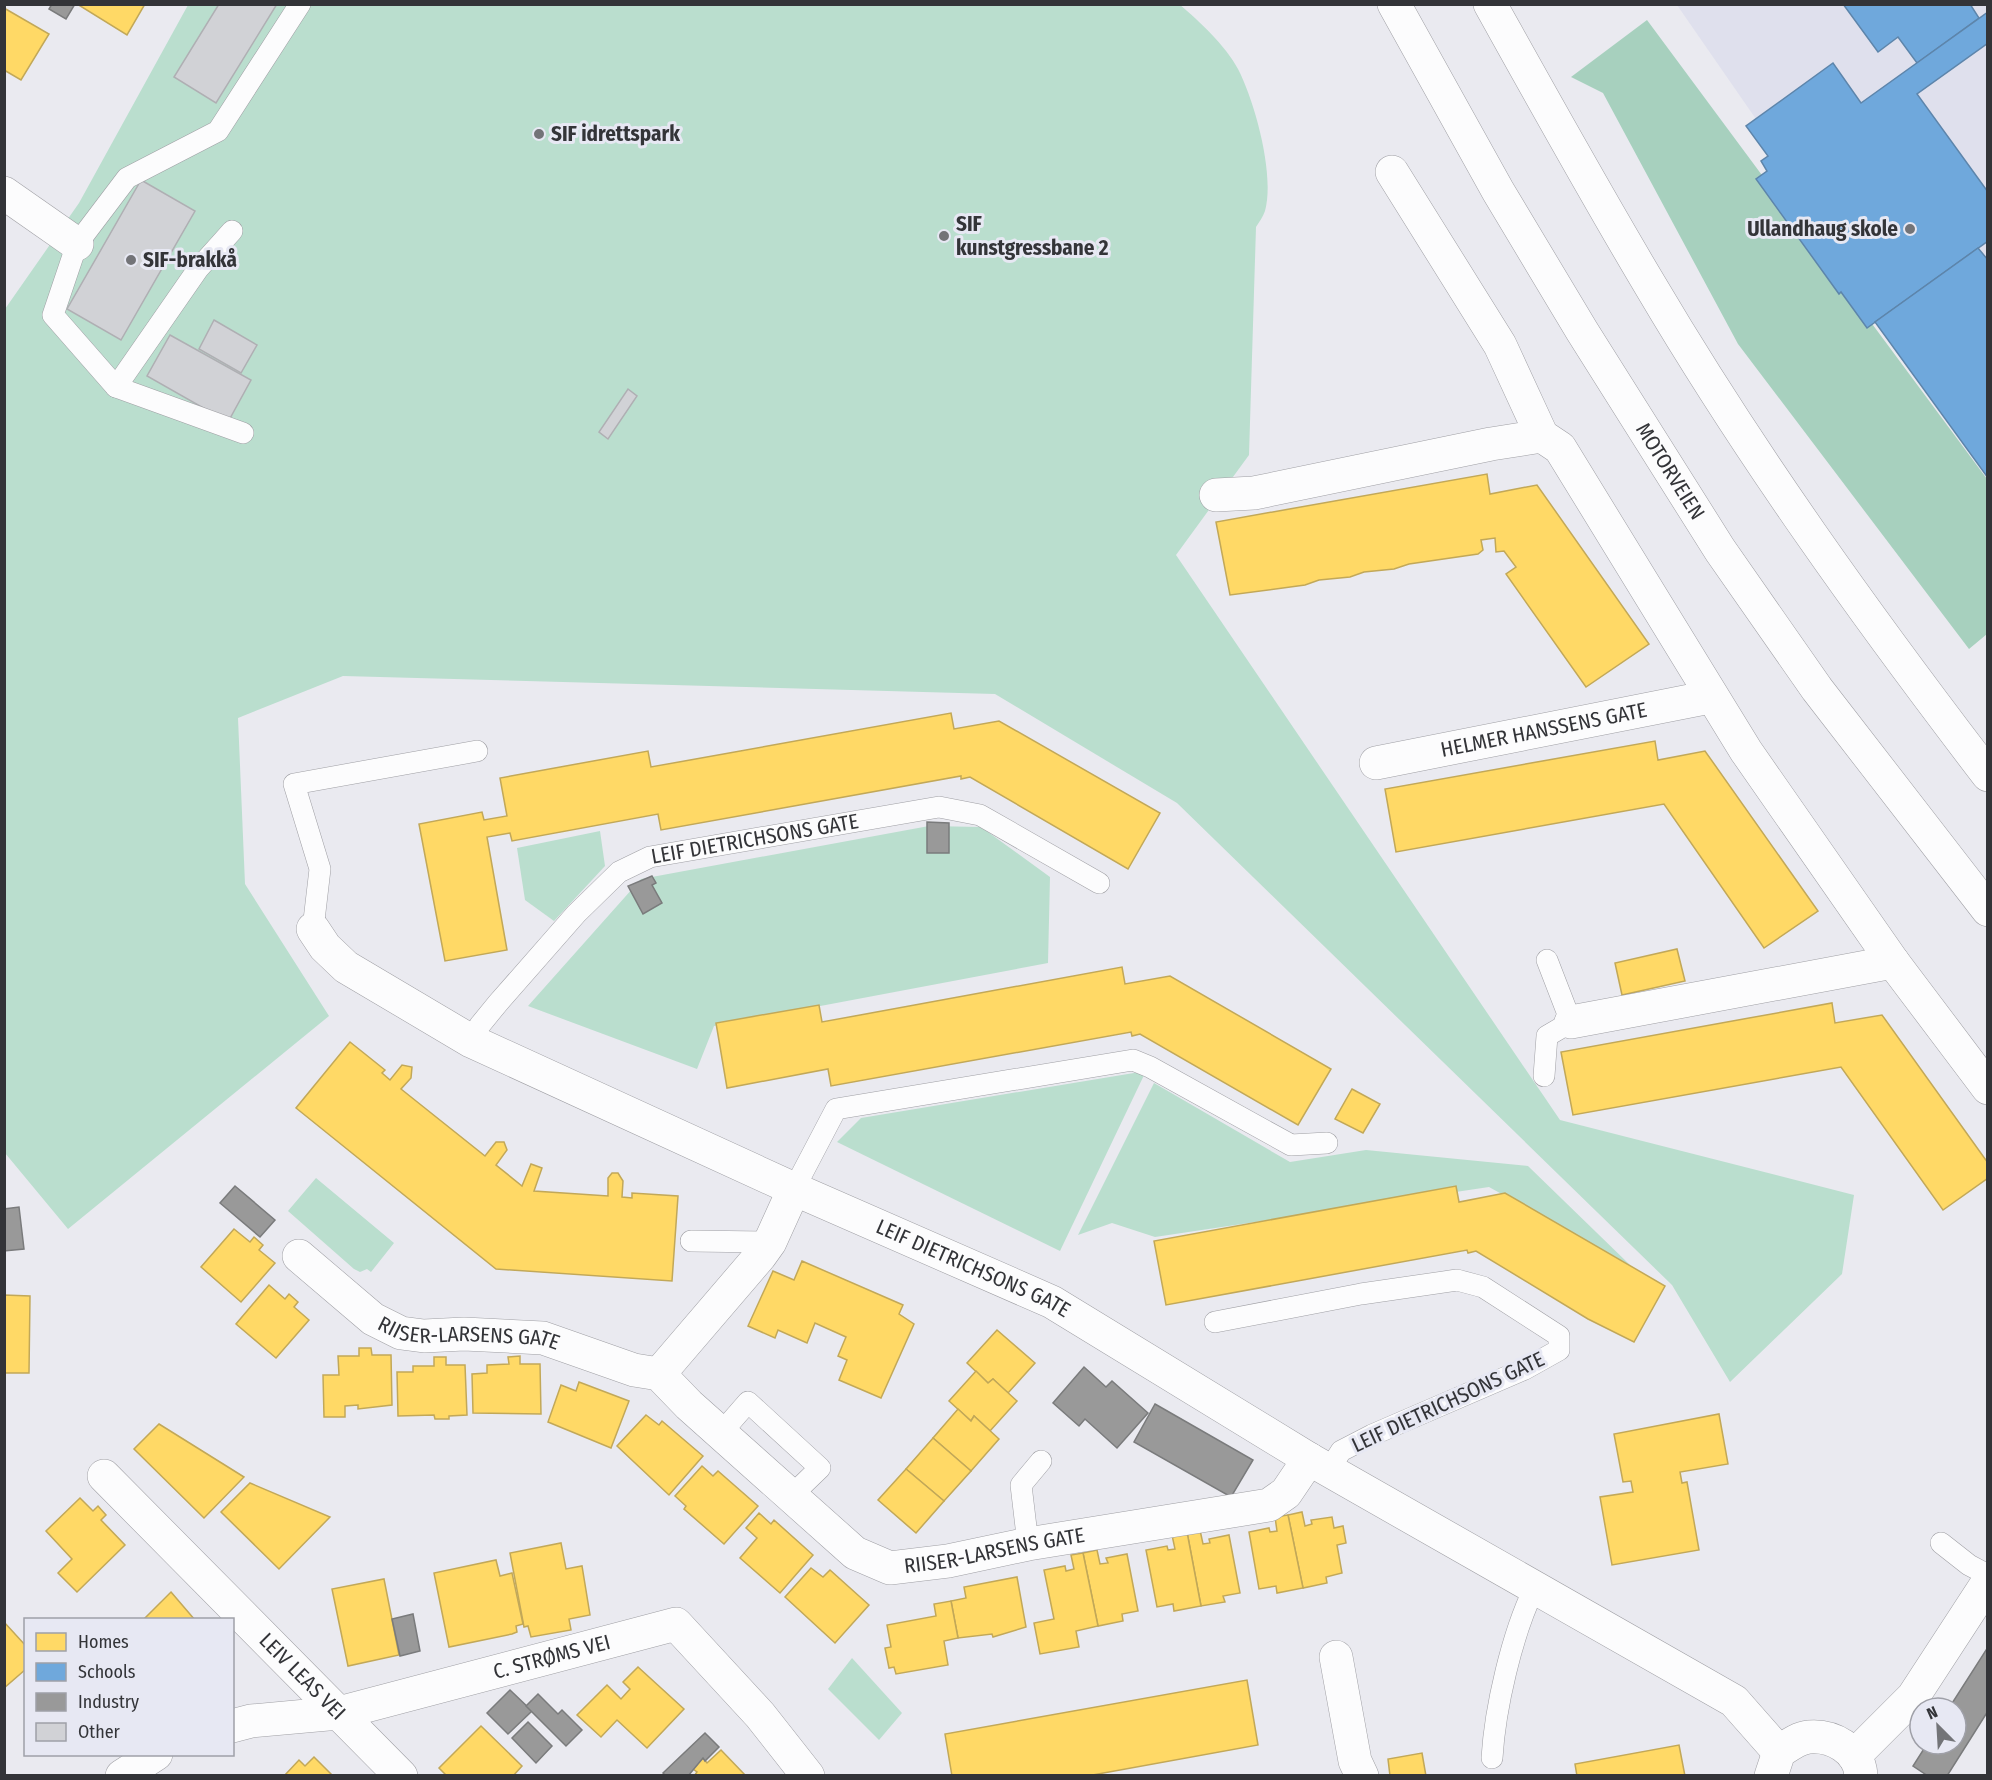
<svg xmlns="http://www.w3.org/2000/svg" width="1992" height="1780" font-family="'Fira Sans Condensed',sans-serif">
	<rect width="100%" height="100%" fill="#eaeaf0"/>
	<path fill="#dfe0ed" d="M1677,5H1987V453Z"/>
	<g fill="#badece">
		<path d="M1179,4C1199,21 1226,46 1238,69C1255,102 1275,175 1265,211C1263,217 1259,222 1256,227L1249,455L1176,555L1560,1120L1854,1195L1842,1274L1730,1382L1672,1285L1177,803L995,694L343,676L238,718L245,884L329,1016L68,1229L5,1153V309L79,203L188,5Z"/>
		<path d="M929,826L981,827L1050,877L1048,963L714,1026L697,1069L528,1006L641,879Z"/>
		<path d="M600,831L605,866L554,921L525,900L517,848Z"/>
		<path d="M1146,1071L1060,1251L837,1142L861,1118Z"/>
		<path d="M1154,1083L1290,1162L1366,1150L1528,1166L1630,1265L1489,1187L1155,1237L1112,1223L1078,1235Z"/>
		<path d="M316,1178L394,1243L371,1272L367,1269L360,1272L354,1269L288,1211Z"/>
		<path d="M852,1658L902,1713L879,1740L828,1689Z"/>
	</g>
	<path fill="#a7d0be" d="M1647,20L1987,479V634L1969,649L1738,344L1603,93L1571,77Z"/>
	<g fill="#ffd966" stroke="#c2a858" stroke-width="1.5">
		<path d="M77,4H145L127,35Z"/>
		<path d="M4,8L49,34L21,80L4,70Z"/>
		<path d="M1487,474L1490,494L1537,485L1649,644L1586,687L1506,574L1516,567L1504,551L1496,552L1495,538L1481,540L1483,550L1478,554L1409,564L1394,569L1364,572L1350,577L1319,580L1305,585L1230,595L1216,522Z"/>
		<path d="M951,713L954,729L999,721L1160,813L1128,869L970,777L961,779V776L661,830L658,814L512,841L510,833L487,837L507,950L445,961L419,824L482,812L484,820L507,816L500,778L648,751L651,767Z"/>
		<path d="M1655,741L1658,760L1705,751L1818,911L1764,948L1664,804L1396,852L1385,789Z"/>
		<path d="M1677,949L1685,981L1622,995L1615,963Z"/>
		<path d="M1122,967L1125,984L1170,976L1331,1069L1298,1125L1140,1034L1132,1036L1131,1032L831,1086L828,1069L727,1088L716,1023L819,1005L822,1022Z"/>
		<path d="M1832,1003L1835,1023L1882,1015L1988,1163V1178L1943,1210L1841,1067L1573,1115L1561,1052Z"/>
		<path d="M350,1042L385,1070L382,1073L390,1080L402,1065L412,1067L411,1078L401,1089L485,1156L496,1142H504L507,1150L496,1165L522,1186L531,1164L542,1168L534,1191L608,1196V1178L612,1173H618L623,1181L622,1197L632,1198V1193L678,1196L672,1281L496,1269L296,1108Z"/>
		<path d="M1352,1089L1380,1104L1363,1133L1335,1119Z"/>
		<path d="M1456,1186L1459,1202L1505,1193L1665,1286L1634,1342L1588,1319L1476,1251L1468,1253L1467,1250L1166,1305L1154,1241Z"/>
		<path d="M234,1229L250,1242L254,1237L263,1245L259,1250L275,1263L241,1302L201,1267Z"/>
		<path d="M802,1261L903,1305L899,1314L914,1324L881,1398L839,1380L847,1360L838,1356L846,1337L815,1323L807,1343L778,1330L775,1338L748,1326L773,1271L794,1280Z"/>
		<path d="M269,1285L285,1299L289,1294L298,1302L294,1307L309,1320L276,1358L236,1324Z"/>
		<path d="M4,1295L30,1296L29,1373H4Z"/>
		<path d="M997,1330L1035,1363L1008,1393L993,1379L988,1383L967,1363Z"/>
		<path d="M359,1348H371L372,1355H391L392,1405L358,1409V1405L345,1406V1417H324L323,1375H339L338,1356H359Z"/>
		<path d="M520,1356V1364H540L541,1414L473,1413L472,1374L487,1373V1365L509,1364L508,1357Z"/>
		<path d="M434,1357H446V1365H465L467,1415L449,1416V1419H435L434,1415L398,1416L397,1372H413V1366H434Z"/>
		<path d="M976,1371L988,1383L993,1379L1017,1401L990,1431L974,1416L971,1421L949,1401Z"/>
		<path d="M579,1382L629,1401L611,1448L548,1422L561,1385L576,1391Z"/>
		<path d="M958,1409L971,1421L974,1416L999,1439L971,1471L933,1438Z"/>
		<path d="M1719,1414L1728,1464L1680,1472L1682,1483L1687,1482L1699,1550L1612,1565L1600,1497L1633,1492L1631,1481L1623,1482L1614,1434Z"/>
		<path d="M646,1415L659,1425L662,1421L703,1456L669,1495L617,1446Z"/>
		<path d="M159,1424L244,1477L204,1518L134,1449Z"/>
		<path d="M933,1438L971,1471L944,1501L906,1469Z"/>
		<path d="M702,1466L713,1476L718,1471L758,1506L724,1544L684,1509L686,1506L675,1496Z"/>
		<path d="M906,1469L944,1501L916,1533L878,1500Z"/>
		<path d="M250,1483L330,1517L279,1569L221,1512Z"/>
		<path d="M80,1498L93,1511L98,1506L106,1515L101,1520L125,1545L77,1592L58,1573L72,1559L46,1531Z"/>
		<path d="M1302,1512L1305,1526L1312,1524L1311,1520L1332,1517L1334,1528L1343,1526L1346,1543L1337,1545L1342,1573L1326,1577L1327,1583L1303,1588L1288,1515Z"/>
		<path d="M759,1513L771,1524L774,1520L813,1555L780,1593L740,1558L757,1538L746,1528Z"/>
		<path d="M1288,1515L1303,1588L1277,1593L1276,1586L1259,1589L1249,1532L1269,1528L1270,1532L1277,1531L1275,1517Z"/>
		<path d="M1200,1530L1203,1544L1210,1543L1209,1539L1229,1535L1240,1593L1223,1596L1225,1602L1201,1606L1187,1532Z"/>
		<path d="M1187,1532L1201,1606L1174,1611L1173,1604L1157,1607L1146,1550L1167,1546L1168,1550L1175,1549L1172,1535Z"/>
		<path d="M561,1543L566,1569L582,1566L590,1615L569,1619L571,1630L531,1637L528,1626L524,1627L510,1553Z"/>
		<path d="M1097,1550L1100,1564L1108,1563L1106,1558L1127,1554L1138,1611L1122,1614L1123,1621L1098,1626L1083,1553Z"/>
		<path d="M1083,1553L1098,1626L1076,1631L1079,1647L1040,1654L1034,1623L1054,1619L1044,1570L1065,1566L1066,1571L1074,1569L1071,1555Z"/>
		<path d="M496,1560L500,1576L512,1573L523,1624L516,1626L517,1632L512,1634L449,1647L434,1573Z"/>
		<path d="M811,1568L823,1577L830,1570L869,1605L835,1643L785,1597Z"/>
		<path d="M1017,1577L1026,1627L993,1637L992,1634L958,1638L951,1601L966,1598L964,1587Z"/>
		<path d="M384,1579L399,1655L348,1666L332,1589Z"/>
		<path d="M171,1592L195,1620H143Z"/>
		<path d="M951,1601L958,1638L944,1641L948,1665L896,1674L894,1667L889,1668L885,1648L891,1647L887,1625L936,1616L934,1604Z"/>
		<path d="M4,1622L26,1646V1669L4,1688Z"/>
		<path d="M638,1667L684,1709L647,1748L617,1720L601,1737L577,1715L607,1685L621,1699L630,1689L623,1682Z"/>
		<path d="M1247,1680L1258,1745L1087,1776H952L945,1734Z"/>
		<path d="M481,1726L522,1766L513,1776H447L439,1768Z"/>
		<path d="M1679,1745L1685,1776H1577L1575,1764Z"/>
		<path d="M721,1750L746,1776H694L697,1772L693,1769L703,1758L707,1763Z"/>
		<path d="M1422,1753L1426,1776H1390L1388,1759Z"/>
		<path d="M314,1757L333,1776H284L299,1760L305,1766Z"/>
	</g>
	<g fill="#6fa8dc" stroke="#5d85ab" stroke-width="1.5">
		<path d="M1843,4H1970L1979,18L1917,63L1898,37L1878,52Z"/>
		<path d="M1988,12V43L1917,94L1988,192V241L1867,328L1841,292L1839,294L1756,179L1767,171L1761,161L1768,156L1746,126L1833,63L1861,103Z"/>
		<path d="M1978,248L1988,260V478L1875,322Z"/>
	</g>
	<g fill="#999" stroke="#7a7b7c" stroke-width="1.5">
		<path d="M52,4H75L66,19L49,9Z"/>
		<path d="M927,822L949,823V853H927Z"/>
		<path d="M652,876L656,883L652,885L662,903L643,914L628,886Z"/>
		<path d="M235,1186L275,1220L260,1237L220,1203Z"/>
		<path d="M19,1207L24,1249L4,1251V1209Z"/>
		<path d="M1084,1367L1106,1387L1112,1381L1148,1413L1117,1448L1085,1419L1079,1426L1053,1403Z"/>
		<path d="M1155,1404L1253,1460L1231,1497L1134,1442Z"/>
		<path d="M413,1614L420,1651L400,1656L392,1619Z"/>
		<path d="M1988,1647V1711L1947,1776H1928L1913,1766L1927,1744H1956V1708H1949Z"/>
		<path d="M510,1690L532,1711L508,1734L487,1713Z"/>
		<path d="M538,1694L558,1714L562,1710L582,1730L566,1746L526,1706Z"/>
		<path d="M528,1722L552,1746L536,1763L512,1738Z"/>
		<path d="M705,1733L719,1747L705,1761L703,1758L688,1776H666L663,1773Z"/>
	</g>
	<g fill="#d1d2d6" stroke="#afafb3" stroke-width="1.5">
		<path d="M219,4H277L216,103L174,77Z"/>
		<path d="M141,180L195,211L121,340L67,309Z"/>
		<path d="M214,320L257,345L241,373L199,349Z"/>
		<path d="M170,335L251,380L228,422L147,376Z"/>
		<path d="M628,389L637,396L608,439L599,432Z"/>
	</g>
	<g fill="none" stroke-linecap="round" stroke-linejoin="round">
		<defs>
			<g id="service">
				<path d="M116,387L198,269L232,231"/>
				<path d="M243,433L116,387L53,315L77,244L127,178L218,131L300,4"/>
				<path d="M313,929L320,869L294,784L477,751"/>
				<path id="s1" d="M471,1041L480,1025L498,1003L576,914L619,872L650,857L939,807L980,815L1099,883"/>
				<path d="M1544,1076L1547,1036L1571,1022L1547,960"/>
				<path d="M794,1189L836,1109L1133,1060L1150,1067L1291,1145L1327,1143"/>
				<path d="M691,1241L770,1242"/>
				<path d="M1215,1322L1361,1294L1457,1280L1483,1287L1559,1336V1350L1525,1369L1372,1435L1341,1451L1329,1470"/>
				<path d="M721,1433L748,1402L820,1468L791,1496"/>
				<path d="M1941,1543L1969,1565L1988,1575"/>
				<path d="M1028,1544L1021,1485L1041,1461"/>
				<path d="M1492,1758C1495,1708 1512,1634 1534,1589"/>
			</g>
			<g id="minor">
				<path d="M1392,172L1500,345L1542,436L1560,448L1746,751L1893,962L1988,1088"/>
				<path d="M4,193L77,244"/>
				<path d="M1216,495L1254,493L1491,444L1542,436"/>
				<path id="s2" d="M1376,763L1710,697"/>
				<path id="s3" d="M313,929L325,947L346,967L471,1041L794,1189L1052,1302L1309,1459L1734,1701L1779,1752"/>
				<path d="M1571,1022L1893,962"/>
				<path id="s4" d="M299,1256L373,1319L401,1333L424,1336L464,1334L543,1338L634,1370L659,1374L689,1405L855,1553L890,1568L948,1561L1028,1544L1269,1505L1286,1493L1309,1459"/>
				<path d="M659,1374L760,1256L770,1242L794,1189"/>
				<path id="s5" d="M104,1476L401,1776"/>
				<path d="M1336,1657L1355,1761L1362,1776"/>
				<path id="s6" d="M232,1726L251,1721L339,1713L676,1624L760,1715L808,1776"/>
				<path d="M1854,1756L1913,1697L1988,1582"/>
				<path d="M122,1776L156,1754"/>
				<path d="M1771,1776L1779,1752C1788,1746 1798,1738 1809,1737C1832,1735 1859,1749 1861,1775"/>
			</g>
			<g id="motorway">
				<path id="s7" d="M1394,4L1498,191L1582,331L1720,550L1817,689L1988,910"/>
				<path d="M1490,4C1543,99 1595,193 1650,285C1751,456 1867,617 1988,775"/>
			</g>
		</defs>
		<use href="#service" stroke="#9f9fa4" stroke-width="22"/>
		<use href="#minor" stroke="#9f9fa4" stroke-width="34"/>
		<use href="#motorway" stroke="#9f9fa4" stroke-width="34"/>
		<use href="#service" stroke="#fcfcfd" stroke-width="21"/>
		<use href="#minor" stroke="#fcfcfd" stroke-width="33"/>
		<use href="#motorway" stroke="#fcfcfd" stroke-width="33"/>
	</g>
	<g fill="#737478" stroke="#e7e8f3" stroke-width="2">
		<circle cx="539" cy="134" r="6"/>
		<circle cx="1910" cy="229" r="6"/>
		<circle cx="944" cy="236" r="6"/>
		<circle cx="131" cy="260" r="6"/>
	</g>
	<g text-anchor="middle" stroke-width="6" stroke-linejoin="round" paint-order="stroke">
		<g font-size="21" font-weight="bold" fill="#333438" stroke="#e7e8f3" text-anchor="start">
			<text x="551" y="141">SIF idrettspark</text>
			<text x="956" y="231">SIF<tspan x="956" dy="24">kunstgressbane 2</tspan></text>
			<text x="1898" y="236" text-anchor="end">Ullandhaug skole</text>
			<text x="143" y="267">SIF-brakkå</text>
		</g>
		<g font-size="21" fill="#333438" stroke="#e7e8f3">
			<text dy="7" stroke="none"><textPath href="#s7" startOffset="543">MOTORVEIEN</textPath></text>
			<text dy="7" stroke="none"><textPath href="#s2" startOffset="171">HELMER HANSSENS GATE</textPath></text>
			<text dy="7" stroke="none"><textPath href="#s1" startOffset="366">LEIF DIETRICHSONS GATE</textPath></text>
			<text dy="7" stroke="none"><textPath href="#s3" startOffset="747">LEIF DIETRICHSONS GATE</textPath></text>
			<text dy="7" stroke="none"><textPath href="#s4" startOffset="196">RIISER-LARSENS GATE</textPath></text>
			<text transform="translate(1448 1402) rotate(-25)" y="7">LEIF DIETRICHSONS GATE</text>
			<text dy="7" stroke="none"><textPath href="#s4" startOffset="802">RIISER-LARSENS GATE</textPath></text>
			<text dy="7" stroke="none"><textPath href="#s6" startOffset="328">C. STRØMS VEI</textPath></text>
			<text dy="7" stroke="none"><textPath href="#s5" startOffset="282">LEIV LEAS VEI</textPath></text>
		</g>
	</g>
	<rect width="1992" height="1780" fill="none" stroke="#333438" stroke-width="12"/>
	<rect x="24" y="1618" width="210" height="138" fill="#e7e8f3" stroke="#9fa0a8" stroke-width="1.5"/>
	<rect x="36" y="1633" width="30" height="18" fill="#ffd966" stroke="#9fa0a8" stroke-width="1.5"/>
	<text x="78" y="1648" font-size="18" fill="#333438">Homes</text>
	<rect x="36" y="1663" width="30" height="18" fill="#6fa8dc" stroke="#9fa0a8" stroke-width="1.5"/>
	<text x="78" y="1678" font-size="18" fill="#333438">Schools</text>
	<rect x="36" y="1693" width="30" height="18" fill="#999999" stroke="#9fa0a8" stroke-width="1.5"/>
	<text x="78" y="1708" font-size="18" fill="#333438">Industry</text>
	<rect x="36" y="1723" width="30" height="18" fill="#d1d2d6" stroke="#9fa0a8" stroke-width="1.5"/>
	<text x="78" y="1738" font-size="18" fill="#333438">Other</text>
	<g transform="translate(1938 1726) rotate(336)"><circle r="28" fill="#e7e8f3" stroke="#9fa0a8" stroke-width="1.5"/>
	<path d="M0-4.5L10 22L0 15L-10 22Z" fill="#737478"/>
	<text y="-9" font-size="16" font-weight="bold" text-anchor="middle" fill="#333438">N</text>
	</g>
</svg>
